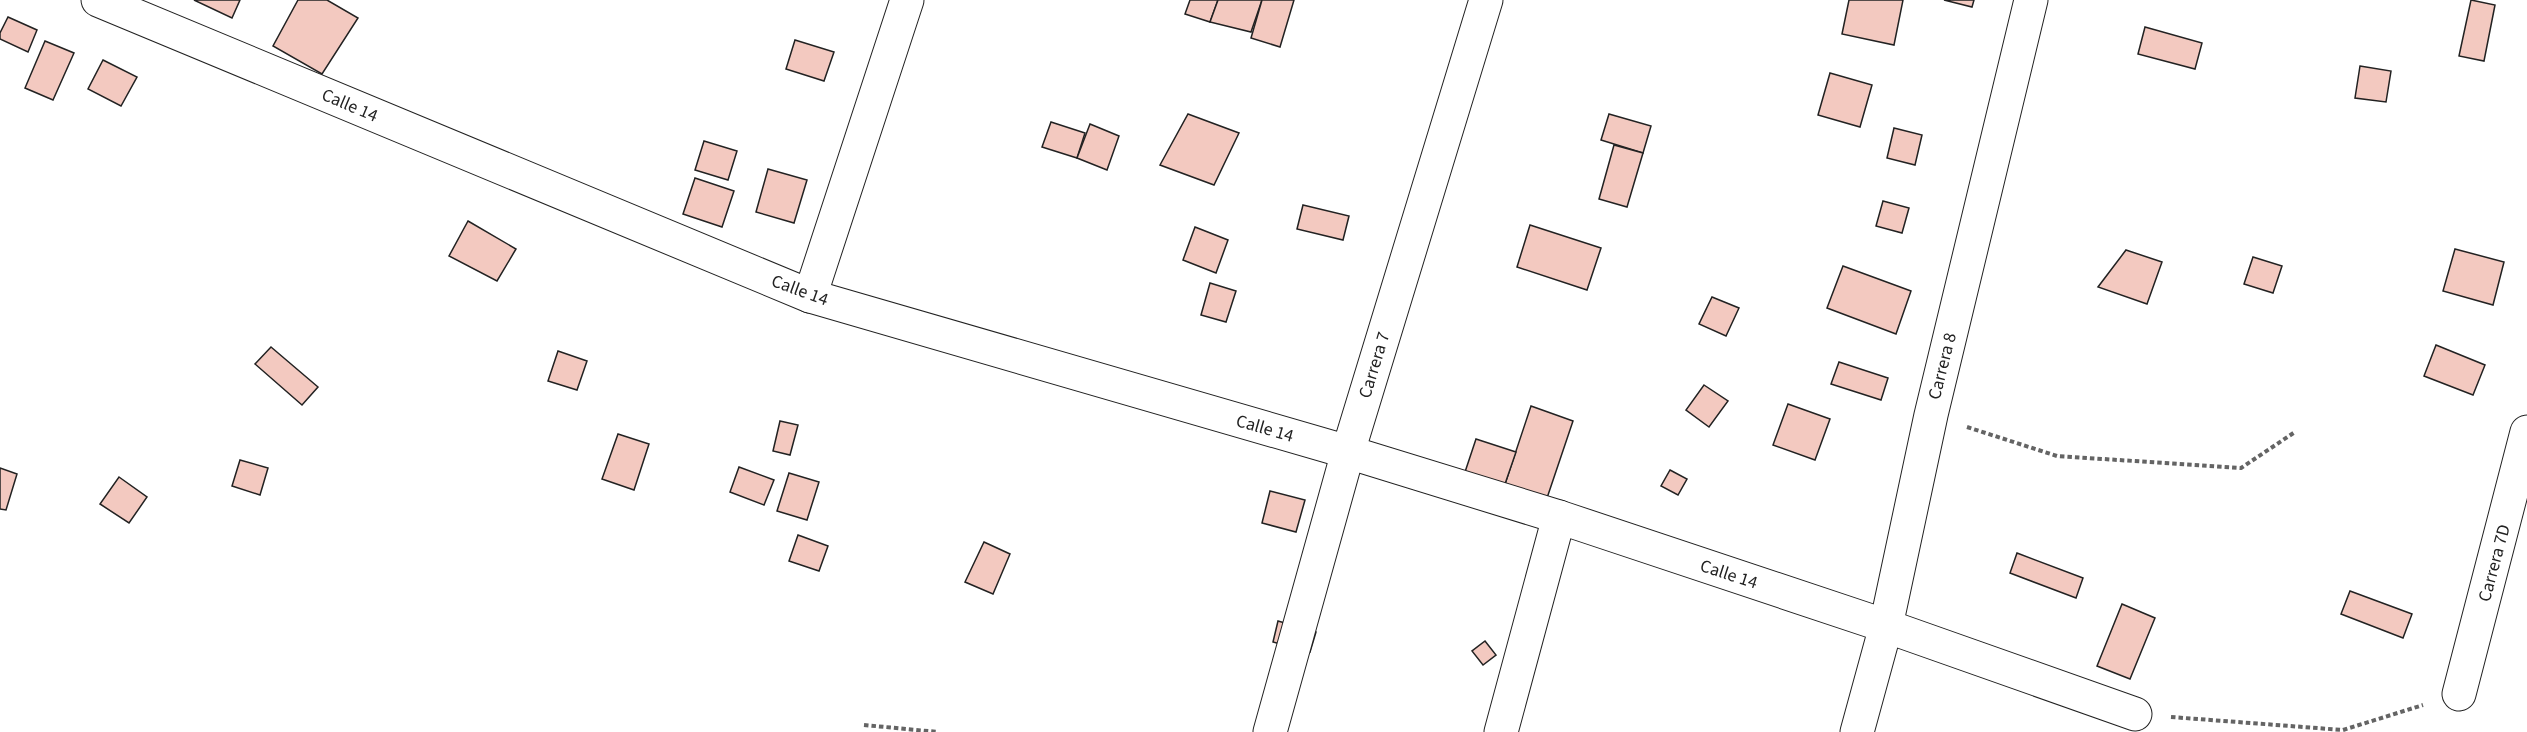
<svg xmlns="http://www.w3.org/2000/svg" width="2527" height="732" font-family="'Source Sans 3',sans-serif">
	<rect width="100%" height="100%" fill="#fff"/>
	<g fill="#f3c9c0" stroke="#222" stroke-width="1.5">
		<path d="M194,0H240L232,18Z"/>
		<path d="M298,0H327L358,18L322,74L273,46Z"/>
		<path d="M1190,0H1218L1210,22L1185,14Z"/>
		<path d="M1218,0H1262L1251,32L1210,22Z"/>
		<path d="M1262,0H1294L1280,47L1251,38Z"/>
		<path d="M1849,0H1903L1894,45L1842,34Z"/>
		<path d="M1944,0H1974L1972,7Z"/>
		<path d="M2471,0L2495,5L2484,61L2459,56Z"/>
		<path d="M8,17L37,30L28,52L0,39V33Z"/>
		<path d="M2145,27L2202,43L2195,69L2138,54Z"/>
		<path d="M795,40L834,52L824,81L786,69Z"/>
		<path d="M45,41L74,53L53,100L25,88Z"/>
		<path d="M103,60L137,77L121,106L88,89Z"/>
		<path d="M2360,66L2391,71L2386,102L2355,98Z"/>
		<path d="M1830,73L1872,85L1860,127L1818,115Z"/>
		<path d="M1188,114L1239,133L1214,185L1160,165Z"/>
		<path d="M1609,114L1651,126L1643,153L1601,140Z"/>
		<path d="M1051,122L1085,133L1077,158L1042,147Z"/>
		<path d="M1090,124L1119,136L1107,170L1077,158Z"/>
		<path d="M1894,128L1922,135L1915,165L1887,158Z"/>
		<path d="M704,141L737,151L728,180L695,170Z"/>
		<path d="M1614,145L1643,153L1627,207L1599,199Z"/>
		<path d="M768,169L807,180L794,223L756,212Z"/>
		<path d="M695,178L734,191L722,227L683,214Z"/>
		<path d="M1883,201L1909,208L1902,233L1876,226Z"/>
		<path d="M1303,205L1349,216L1343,240L1297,229Z"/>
		<path d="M468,221L516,249L497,281L449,256Z"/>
		<path d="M1530,225L1601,248L1587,290L1517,267Z"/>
		<path d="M1195,227L1228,240L1216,273L1183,260Z"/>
		<path d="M2455,249L2504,262L2493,305L2443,291Z"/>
		<path d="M2126,250L2162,262L2147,304L2098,287Z"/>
		<path d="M2253,257L2282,266L2273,293L2244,284Z"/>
		<path d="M1843,266L1911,291L1896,334L1827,308Z"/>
		<path d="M1210,283L1236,291L1226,322L1201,315Z"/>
		<path d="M1712,297L1739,308L1726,336L1699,324Z"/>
		<path d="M2436,345L2485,365L2473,395L2424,376Z"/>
		<path d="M271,347L318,387L302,405L255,364Z"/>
		<path d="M558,351L587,361L577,390L548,381Z"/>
		<path d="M1839,362L1888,378L1881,400L1831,384Z"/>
		<path d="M1704,385L1728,401L1709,427L1686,410Z"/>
		<path d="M1788,404L1830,419L1815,460L1773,445Z"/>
		<path d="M1531,406L1573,421L1547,498L1505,484Z"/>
		<path d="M780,421L798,425L790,455L773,451Z"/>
		<path d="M618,434L649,444L634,490L602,479Z"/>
		<path d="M1476,439L1516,452L1505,484L1465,472Z"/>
		<path d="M240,460L268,468L260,495L232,486Z"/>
		<path d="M739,467L774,480L764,505L730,492Z"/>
		<path d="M0,468L17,474L6,510L0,509Z"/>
		<path d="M1670,470L1687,479L1678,495L1661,486Z"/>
		<path d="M789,473L819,482L807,520L777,511Z"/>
		<path d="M119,477L147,497L129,523L100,504Z"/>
		<path d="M1270,491L1305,500L1296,532L1262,523Z"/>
		<path d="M798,535L828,546L819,571L789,561Z"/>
		<path d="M984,542L1010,554L993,594L965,582Z"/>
		<path d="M2017,553L2083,578L2076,598L2010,573Z"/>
		<path d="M2350,591L2412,614L2403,638L2341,614Z"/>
		<path d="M2122,604L2155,618L2130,679L2097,666Z"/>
		<path d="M1278,621L1316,632L1310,652L1273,642Z"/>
		<path d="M1485,641L1496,655L1483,665L1472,651Z"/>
	</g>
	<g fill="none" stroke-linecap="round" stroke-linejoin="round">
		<defs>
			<g id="minor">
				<path d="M98,0L810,296L1348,452L1559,517L1886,626L2135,714"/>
				<path d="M810,296L907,0"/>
				<path d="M2459,694L2527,432"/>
				<path d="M1270,732L1348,452L1486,0"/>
				<path d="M1501,732L1559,517"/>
				<path d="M1857,732L1886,626L1931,415L2031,0"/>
			</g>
		</defs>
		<use href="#minor" stroke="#222" stroke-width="35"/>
		<g stroke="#646464" stroke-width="4" stroke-dasharray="4.5 3" stroke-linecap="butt">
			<path d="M1967,427L2057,456L2241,468L2295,432"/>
			<path d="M2171,717L2343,730L2423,705"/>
			<path d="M864,725L938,732"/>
		</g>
		<use href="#minor" stroke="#fff" stroke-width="33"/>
	</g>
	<g text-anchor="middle" stroke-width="4.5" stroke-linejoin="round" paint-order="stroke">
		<g font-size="18" fill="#222" stroke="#fff">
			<text transform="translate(350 105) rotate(23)" y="6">Calle 14</text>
			<text transform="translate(800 290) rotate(20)" y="6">Calle 14</text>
			<text transform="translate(1374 365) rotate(-73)" y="6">Carrera 7</text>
			<text transform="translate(1942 366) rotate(-76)" y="6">Carrera 8</text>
			<text transform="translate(1265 428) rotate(16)" y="6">Calle 14</text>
			<text transform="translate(2494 563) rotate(-75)" y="6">Carrera 7D</text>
			<text transform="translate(1729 574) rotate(18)" y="6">Calle 14</text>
		</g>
	</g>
</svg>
